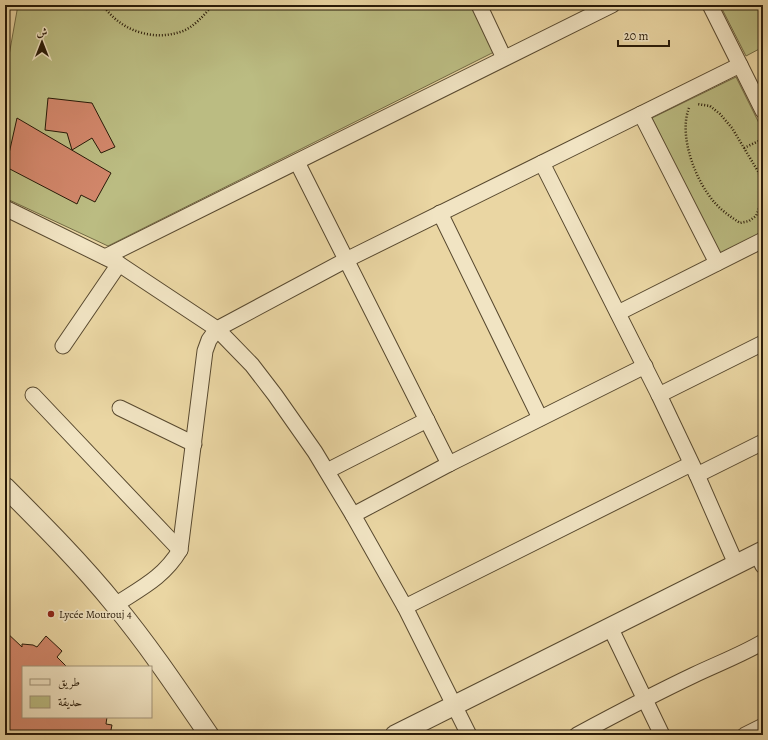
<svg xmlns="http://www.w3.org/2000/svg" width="768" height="740" font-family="Alegreya,Amiri,serif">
	<rect width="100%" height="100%" fill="#ead6a3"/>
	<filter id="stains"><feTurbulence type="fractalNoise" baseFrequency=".005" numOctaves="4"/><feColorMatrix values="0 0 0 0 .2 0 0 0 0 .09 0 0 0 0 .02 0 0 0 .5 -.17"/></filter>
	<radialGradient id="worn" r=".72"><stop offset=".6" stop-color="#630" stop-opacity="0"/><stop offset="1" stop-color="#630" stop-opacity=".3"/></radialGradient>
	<g fill="#bbbc82" stroke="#726b45">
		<path d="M18,5H476L498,50L108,246L5,198V78Z"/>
		<path d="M720,5H763V47L746,56Z"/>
		<path d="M736,77L763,131V234L720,255L652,118Z"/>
	</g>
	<g fill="#d2876b" stroke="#281a08">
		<path d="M48,98L92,103L115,147L101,153L92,138L72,150L67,133L45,130Z"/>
		<path d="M17,118L111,173L95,202L81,195L77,204L6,167Z"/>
		<path d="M5,631L22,647V644L33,645L37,647L46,636L62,651L57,657L67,667H23V717H107L106,724L112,725L110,735H5Z"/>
	</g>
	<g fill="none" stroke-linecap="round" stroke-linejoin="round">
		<defs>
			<g id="minor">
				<path d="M479,5L504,58"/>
				<path d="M710,5L763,111"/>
				<path d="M641,114L717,263"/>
				<path d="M297,162L449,464"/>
				<path d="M542,163L659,395L697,475L736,564"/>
				<path d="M5,208L119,264L217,329L252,365L275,395L315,452L353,515L405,607L469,735"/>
				<path d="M440,213L540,418"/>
				<path d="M105,257L612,5"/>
				<path d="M618,313L763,240"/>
				<path d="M63,346L119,264"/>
				<path d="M33,395L180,550"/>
				<path d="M659,395L763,343"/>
				<path d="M120,408L194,444"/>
				<path d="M327,471L427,420"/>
				<path d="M697,475L763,442"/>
				<path d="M353,515L449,464L645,366"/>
				<path d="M757,554L763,566"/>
				<path d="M115,605C141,588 164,577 180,550L205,351L209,340L217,329L346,260L740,65"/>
				<path d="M405,607L691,464"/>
				<path d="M610,627L662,735"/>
				<path d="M577,735C616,714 654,694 694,675C717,664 741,655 763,642"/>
				<path d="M745,735L763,726"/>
			</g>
			<g id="tertiary">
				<path d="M5,487C43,525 81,563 115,605C149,646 179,691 209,735"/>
				<path d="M395,735L763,551"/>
			</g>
		</defs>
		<use href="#minor" stroke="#58492f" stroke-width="17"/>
		<use href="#tertiary" stroke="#58492f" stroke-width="21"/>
		<g stroke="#281a08" stroke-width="2.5" stroke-dasharray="1 2" stroke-linecap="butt">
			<path d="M103,5C120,31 154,42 183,31C195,26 204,15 213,5"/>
			<path d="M689,108C678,136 696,182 715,203C722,211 731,217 740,223L749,221L756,216L760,206L762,195L759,173L732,128L720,114L710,106L697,104"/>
			<path d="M744,148L763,139"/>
		</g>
		<use href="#minor" stroke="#f1e4c3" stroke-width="15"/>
		<use href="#tertiary" stroke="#f1e4c3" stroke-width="19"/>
	</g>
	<circle fill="#8f2418" stroke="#f1e4c3" stroke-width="1.5" cx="51" cy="614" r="4"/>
	<g text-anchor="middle" stroke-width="3.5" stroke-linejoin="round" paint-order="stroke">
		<g font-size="11" fill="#281a08" stroke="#f1e4c3" text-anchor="start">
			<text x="59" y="618">Lycée Mourouj 4</text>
		</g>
	</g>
	<rect width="768" height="740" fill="none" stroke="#ead6a3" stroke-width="20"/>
	<rect x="6" y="6" width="756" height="728" fill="none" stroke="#281a08" stroke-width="2"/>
	<rect x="10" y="10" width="748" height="720" fill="none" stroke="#281a08"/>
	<rect x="22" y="666" width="130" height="52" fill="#f1e4c3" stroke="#a19378"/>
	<rect x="30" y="679" width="20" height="6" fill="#f1e4c3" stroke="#a19378"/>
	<text x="58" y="686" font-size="12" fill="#281a08">طريق</text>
	<rect x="30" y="696" width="20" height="12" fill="#bbbc82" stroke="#a19378"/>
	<text x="58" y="706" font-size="12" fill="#281a08">حديقة</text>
	<g transform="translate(42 42)" stroke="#f1e4c3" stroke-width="3" paint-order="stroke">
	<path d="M0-3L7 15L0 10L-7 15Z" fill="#281a08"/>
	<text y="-6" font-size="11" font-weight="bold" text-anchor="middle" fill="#281a08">ش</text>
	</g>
	<path d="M618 40v6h51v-6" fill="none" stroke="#281a08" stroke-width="2"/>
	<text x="624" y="40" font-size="12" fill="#281a08" stroke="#f1e4c3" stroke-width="3" paint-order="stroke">20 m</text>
	<rect width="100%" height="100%" filter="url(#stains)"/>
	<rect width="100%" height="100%" fill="url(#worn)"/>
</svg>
